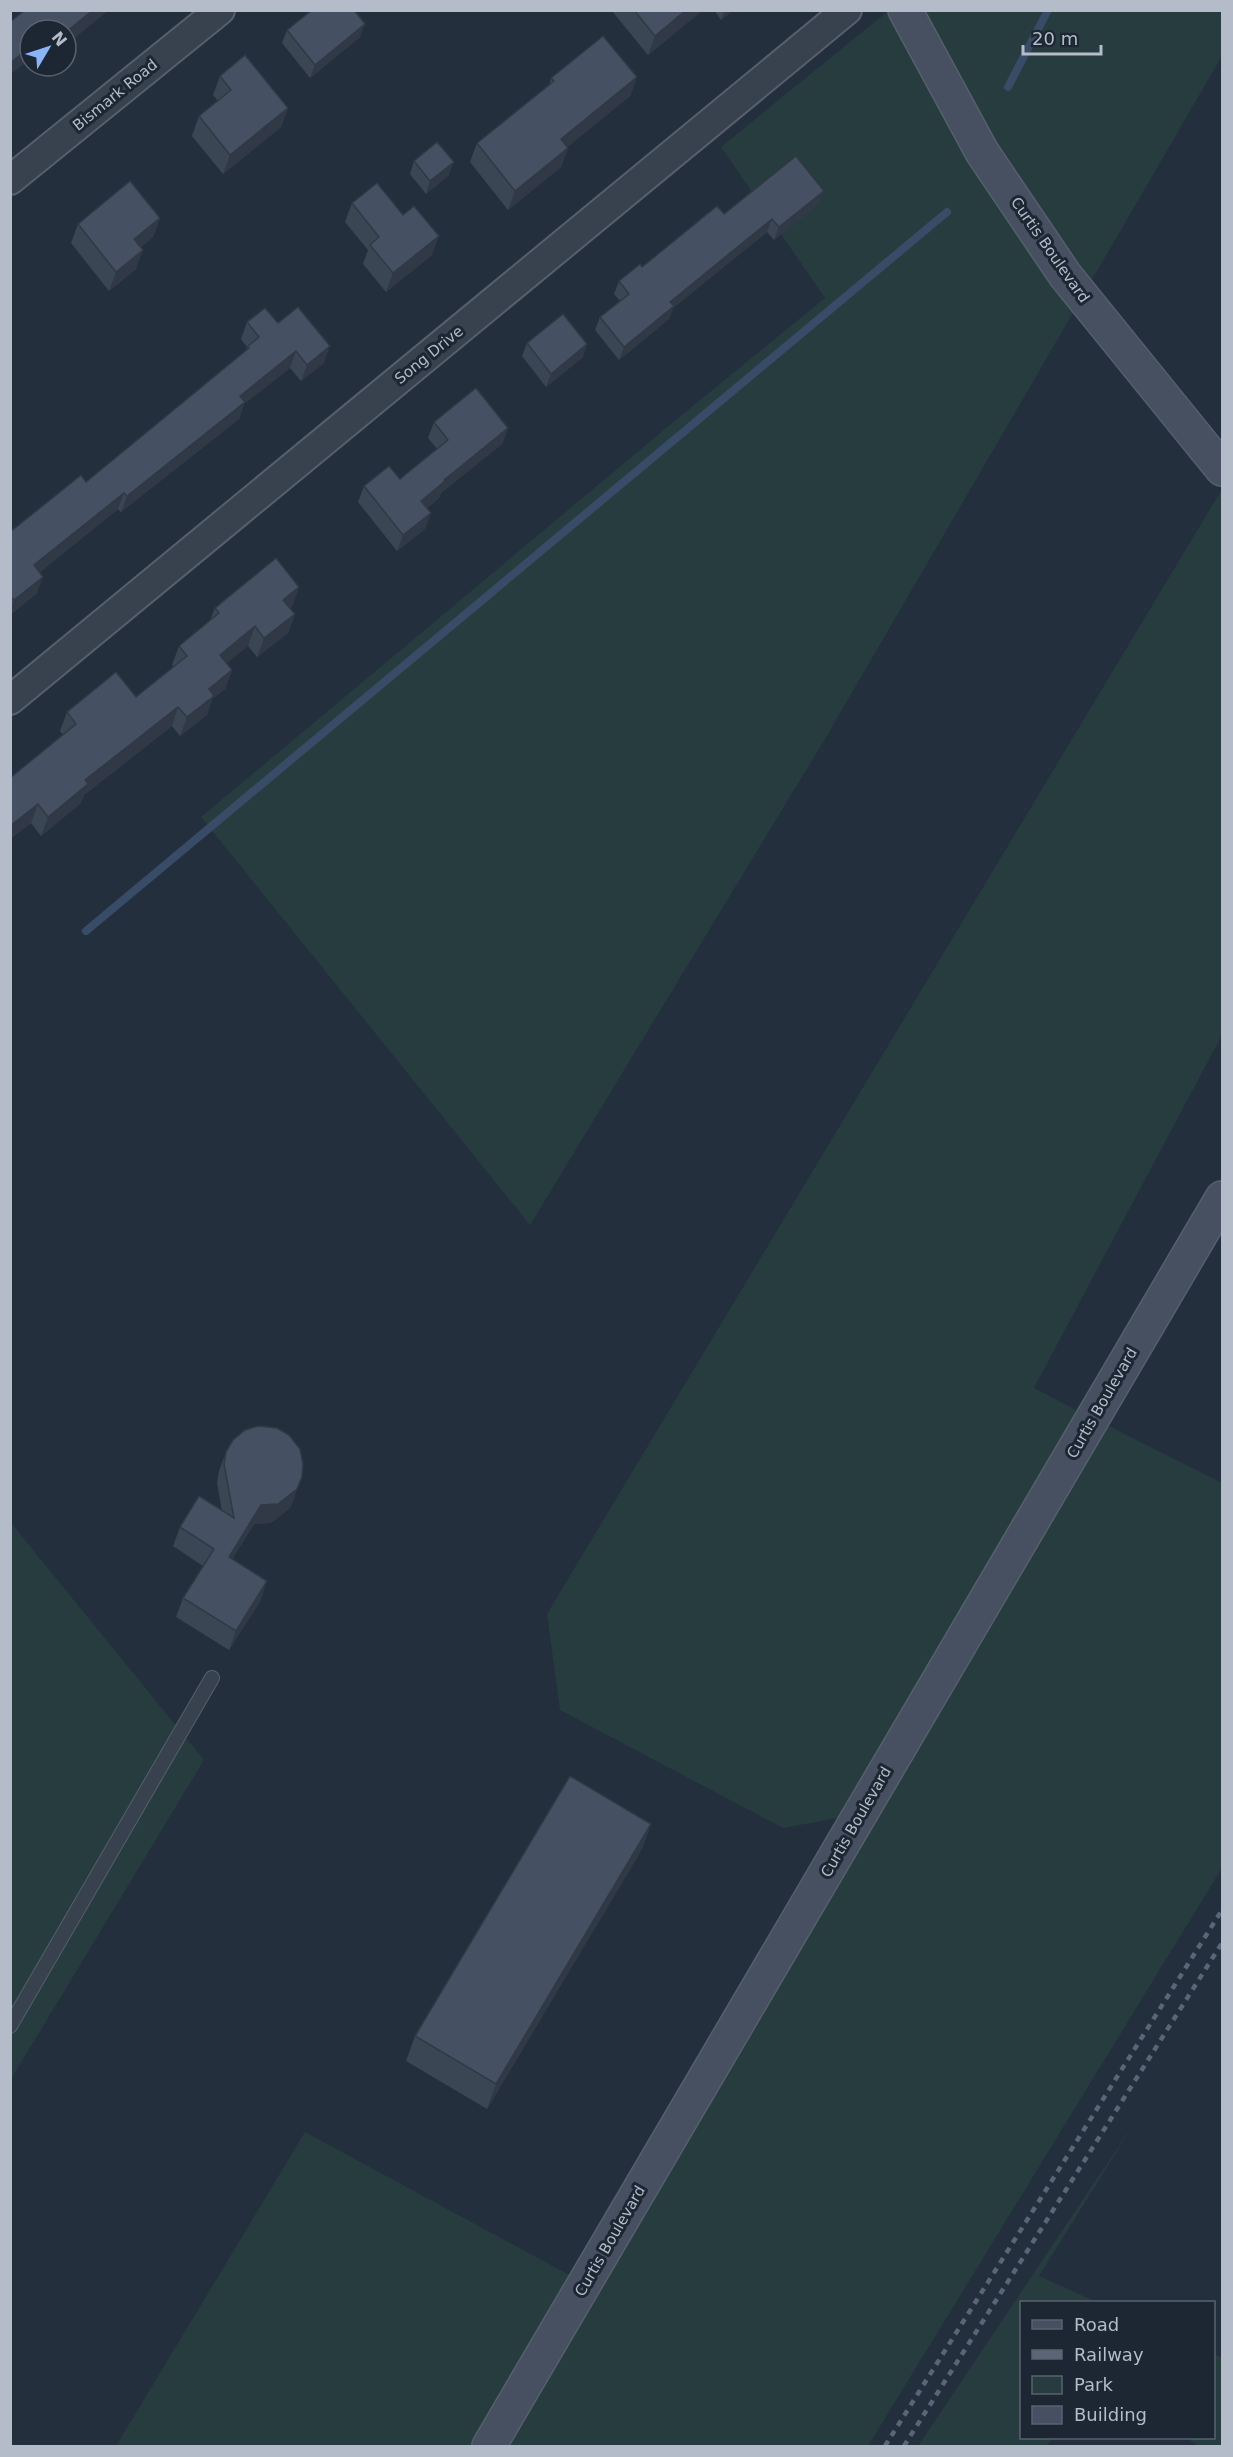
<svg xmlns="http://www.w3.org/2000/svg" width="1233" height="2457" font-family="'DejaVu Sans',sans-serif">
	<rect width="100%" height="100%" fill="#242f3e"/>
	<g fill="#263c3f">
		<path d="M888,11L969,161L1074,311L825,739L530,1225L201,817L683,414L825,298L721,147Z"/>
		<path d="M922,11H1222V56L1090,283L995,144Z"/>
		<path d="M1221,491L1222,1035L1034,1388L1080,1412L843,1817L783,1828L560,1710L547,1614Z"/>
		<path d="M1105,1424L1222,1483V1868L868,2446H505Z"/>
		<path d="M11,1523L204,1760L11,2079Z"/>
		<path d="M1135,2122L1039,2276L1097,2302H1022V2438H1053L1047,2446H918Z"/>
		<path d="M305,2132L573,2277L473,2446H116Z"/>
		<path d="M1214,2354L1222,2358V2446H1199L1186,2438H1214Z"/>
	</g>
	<g fill="none" stroke-linecap="round" stroke-linejoin="round">
		<g stroke="#394c67" stroke-width="8">
			<path d="M1008,87L1048,10"/>
			<path d="M86,931L947,212"/>
		</g>
		<defs>
			<path id="lane" d="M10,2026L212,1678"/>
			<g id="street">
				<path d="M10,180L220,10"/>
				<path d="M10,700L847,10"/>
			</g>
			<g id="secondary">
				<path d="M905,10L982,152L1065,275L1222,469"/>
				<path d="M489,2446L1222,1198"/>
			</g>
		</defs>
		<use href="#lane" stroke="#565f6c" stroke-width="16"/>
		<use href="#street" stroke="#565f6c" stroke-width="32"/>
		<use href="#secondary" stroke="#565f6c" stroke-width="36"/>
		<use href="#lane" stroke="#38414e" stroke-width="14"/>
		<use href="#street" stroke="#38414e" stroke-width="28"/>
		<use href="#secondary" stroke="#465061" stroke-width="33"/>
		<g stroke="#5a6575" stroke-width="4.5" stroke-dasharray="6 6" stroke-linecap="butt">
			<path d="M885,2446L1222,1910"/>
			<path d="M904,2446L1222,1943"/>
		</g>
	</g>
	<g fill="#3b4654">
		<path d="M613,10H703L648,55L612,11Z"/>
		<path d="M714,10H733L721,20Z"/>
		<path d="M287,30L360,37L310,78L282,43Z"/>
		<path d="M220,76L288,108L281,127L223,174L192,136L199,116L218,101L213,95Z"/>
		<path d="M637,77L630,96L567,147L568,148L561,167L508,210L470,162L477,143L549,85L551,78Z"/>
		<path d="M414,161L449,175L426,194L410,174Z"/>
		<path d="M824,191L819,204L774,240L767,232L673,308L669,319L619,360L595,330L600,317L620,301L614,294L619,281L642,267L724,214Z"/>
		<path d="M352,203L432,255L386,292L363,264L368,250L345,222Z"/>
		<path d="M160,218L153,237L141,247L136,269L109,291L71,243L78,224Z"/>
		<path d="M247,322L278,323L324,363L301,381L290,368L244,404L239,419L121,512L118,509L40,572L37,593L10,615V532L86,482L246,351L247,347L241,339Z"/>
		<path d="M527,343L583,357L546,387L522,356Z"/>
		<path d="M434,422L508,428L502,444L441,493L439,498L427,508L425,529L397,551L358,502L364,486L400,479L437,449L428,438Z"/>
		<path d="M299,587L292,606L290,608L295,614L288,633L257,657L248,646L226,663L232,670L225,689L212,699L207,715L180,736L172,726L84,795L81,803L41,836L31,823L10,839L63,735L60,731L67,712L136,697L174,667L172,665L179,646L210,620L215,608Z"/>
		<path d="M226,1452L295,1496L290,1508L271,1523L254,1524L232,1559L261,1600L229,1650L176,1617L183,1598L203,1566L173,1546L180,1527L222,1511L217,1483L219,1471Z"/>
		<path d="M651,1824L642,1849L487,2109L406,2061L415,2036Z"/>
	</g>
	<g fill="#303945">
		<path d="M93,10H109L66,45V32Z"/>
		<path d="M686,10H703L648,55L655,36Z"/>
		<path d="M725,10H733L721,20Z"/>
		<path d="M365,24L360,37L310,78L315,65Z"/>
		<path d="M30,47V59L10,75V63Z"/>
		<path d="M637,77L630,96L554,158L561,139Z"/>
		<path d="M288,108L281,127L223,174L230,155Z"/>
		<path d="M568,148L561,167L508,210L515,191Z"/>
		<path d="M454,162L449,175L426,194L430,181Z"/>
		<path d="M824,191L819,204L774,240L779,227Z"/>
		<path d="M160,218L153,237L127,258L134,239Z"/>
		<path d="M772,219L767,232L673,308L669,319L619,360L624,347L670,302Z"/>
		<path d="M439,236L432,255L386,292L393,273Z"/>
		<path d="M143,250L136,269L109,291L116,272Z"/>
		<path d="M587,344L583,357L546,387L551,374Z"/>
		<path d="M330,346L324,363L301,381L307,365Z"/>
		<path d="M296,351L290,368L244,404L239,419L121,512L127,496L240,396Z"/>
		<path d="M508,428L502,444L441,493L439,498L415,517L421,501L444,480Z"/>
		<path d="M124,493L118,509L28,582L34,565Z"/>
		<path d="M431,513L425,529L397,551L403,535Z"/>
		<path d="M43,577L37,593L10,615V610L14,600Z"/>
		<path d="M299,587L292,606L276,619L283,600Z"/>
		<path d="M295,614L288,633L257,657L264,638Z"/>
		<path d="M255,626L248,646L213,674L220,655Z"/>
		<path d="M232,670L225,689L212,699L207,715L180,736L187,717L209,689Z"/>
		<path d="M178,707L172,726L84,795L81,803L41,836L48,817L85,780Z"/>
		<path d="M38,804L31,823L10,839V826Z"/>
		<path d="M302,1477L290,1508L271,1523L254,1524L222,1576L229,1557L261,1505Z"/>
		<path d="M267,1581L261,1600L229,1650L236,1631Z"/>
		<path d="M651,1824L642,1849L487,2109L496,2084Z"/>
	</g>
	<g fill="#455162" stroke="#303945" stroke-width="1.5">
		<path d="M25,10H93L66,32V30H30V47L10,63V22Z"/>
		<path d="M312,10H354L365,24L315,65L287,30Z"/>
		<path d="M634,10H686L655,36Z"/>
		<path d="M603,36L637,77L561,139L568,148L515,191L477,143L554,81L551,78Z"/>
		<path d="M245,55L288,108L230,155L199,116L231,90L220,76Z"/>
		<path d="M437,142L454,162L430,181L414,161Z"/>
		<path d="M796,156L824,191L779,227L772,219L670,302L674,306L624,347L600,317L629,294L619,281L640,264L642,267L717,206L724,214Z"/>
		<path d="M130,181L160,218L134,239L143,250L116,272L78,224Z"/>
		<path d="M377,183L403,215L414,206L439,236L393,273L370,245L379,237L352,203Z"/>
		<path d="M298,307L330,346L307,365L296,351L240,396L245,402L127,496L124,493L34,565L43,577L14,600L10,596V532L81,475L86,482L249,348L247,347L259,337L247,322L265,308L278,323Z"/>
		<path d="M563,314L587,344L551,374L527,343Z"/>
		<path d="M476,388L508,428L444,480L445,481L421,501L431,513L403,535L364,486L389,466L400,479L448,440L434,422Z"/>
		<path d="M276,558L299,587L283,600L295,614L264,638L255,626L220,655L232,670L209,689L214,696L187,717L178,707L85,780L88,784L48,817L38,804L10,826V778L76,724L67,712L116,672L136,697L187,656L179,646L219,613L215,608Z"/>
		<path d="M258,1426L277,1428L289,1435L300,1449L303,1464L302,1477L297,1489L278,1504L261,1505L229,1557L267,1581L236,1631L183,1598L214,1549L180,1527L199,1496L234,1518L224,1464L226,1452L233,1440L245,1430Z"/>
		<path d="M570,1776L651,1824L496,2084L415,2036Z"/>
	</g>
	<g text-anchor="middle" stroke-width="6" stroke-linejoin="round" paint-order="stroke">
		<g font-size="15" fill="#b4bcc9" stroke="#1d2633">
			<text transform="translate(115 95) rotate(-39)" y="5">Bismark Road</text>
			<text transform="translate(1050 250) rotate(55)" y="5">Curtis Boulevard</text>
			<text transform="translate(429 355) rotate(-39)" y="5">Song Drive</text>
			<text transform="translate(1102 1403) rotate(-60)" y="5">Curtis Boulevard</text>
			<text transform="translate(856 1822) rotate(-60)" y="5">Curtis Boulevard</text>
			<text transform="translate(610 2241) rotate(-60)" y="5">Curtis Boulevard</text>
		</g>
	</g>
	<rect width="1233" height="2457" fill="none" stroke="#b4bcc9" stroke-width="24"/>
	<rect x="1020" y="2301" width="195" height="138" fill="#1d2633" stroke="#59626f" stroke-width="1.5"/>
	<rect x="1032" y="2320" width="30" height="9" fill="#465061" stroke="#59626f" stroke-width="1.5"/>
	<text x="1074" y="2331" font-size="18" fill="#b4bcc9">Road</text>
	<rect x="1032" y="2350" width="30" height="9" fill="#5a6575" stroke="#59626f" stroke-width="1.5"/>
	<text x="1074" y="2361" font-size="18" fill="#b4bcc9">Railway</text>
	<rect x="1032" y="2376" width="30" height="18" fill="#263c3f" stroke="#59626f" stroke-width="1.5"/>
	<text x="1074" y="2391" font-size="18" fill="#b4bcc9">Park</text>
	<rect x="1032" y="2406" width="30" height="18" fill="#455162" stroke="#59626f" stroke-width="1.5"/>
	<text x="1074" y="2421" font-size="18" fill="#b4bcc9">Building</text>
	<g transform="translate(48 48) rotate(51)"><circle r="28" fill="#1d2633" stroke="#59626f" stroke-width="1.5"/>
	<path d="M0-4.5L10 22L0 15L-10 22Z" fill="#8ab4f8"/>
	<text y="-9" font-size="16" font-weight="bold" text-anchor="middle" fill="#b4bcc9">N</text>
	</g>
	<path d="M1023 45v9h78v-9" fill="none" stroke="#b4bcc9" stroke-width="3"/>
	<text x="1032" y="45" font-size="18" fill="#b4bcc9" stroke="#1d2633" stroke-width="4.5" paint-order="stroke">20 m</text>
</svg>
